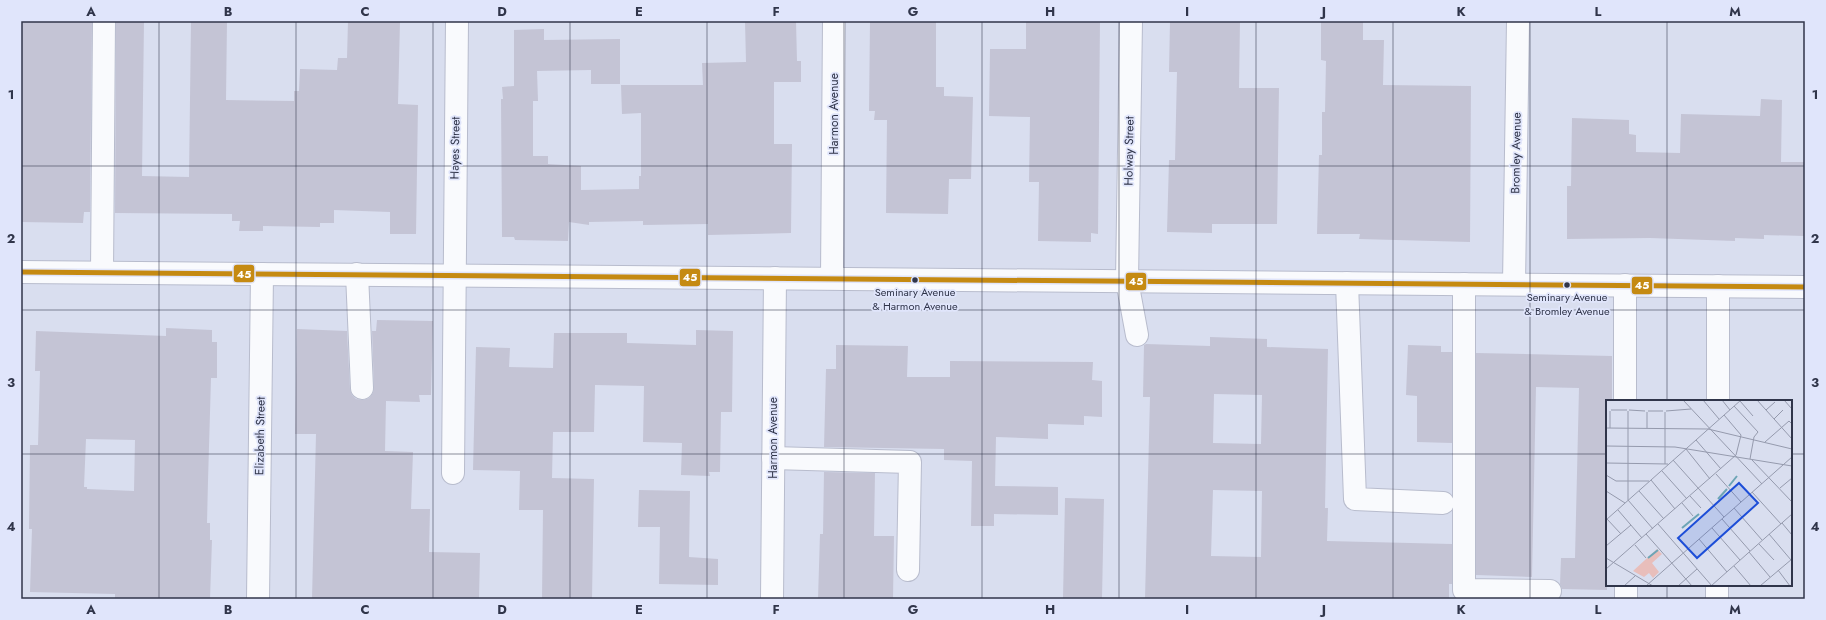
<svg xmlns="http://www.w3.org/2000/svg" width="1826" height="620" font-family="Jost,sans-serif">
	<rect width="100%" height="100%" fill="#d9deef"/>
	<g fill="#c4c4d5" fill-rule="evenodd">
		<path d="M21,21H92L90,212H84L83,223L21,222Z"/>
		<path d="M116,21H144L142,176L189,177L191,21H227L226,100L294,101V91H299L300,69L337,70L338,58H347L348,21H400L398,104L418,105L416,234H390V212L334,210V223H320V227L263,226V231H239L240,221H232V214L115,213Z"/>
		<path d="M745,21H796L797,61H801V82H774V144H792L791,233L708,235V224L643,225V221L589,222V225L569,222L568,241L515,240L514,237H502L501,99H503L502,87L514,86V30L544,29V40L620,39V84H591V70L537,71L538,101H533V156H548V164L581,166V190L639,189V176H641V113L622,114L621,85H703L702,63L746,62Z"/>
		<path d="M870,21H936V87H944V96L973,97L971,179H949L948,214L886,213L887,120H874L875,111H869Z"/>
		<path d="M1026,21H1100L1098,234L1091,233V242L1038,241L1039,182H1029L1030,117L989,116L990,49H1026Z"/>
		<path d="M1170,21H1240L1239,88H1279L1277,224H1212V233L1167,232L1169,160H1175L1177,72H1169Z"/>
		<path d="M1321,21H1363V40H1384L1383,85L1471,86L1470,242L1359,239L1360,234H1317L1319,155H1322V112H1325L1326,61L1321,60Z"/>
		<path d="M1761,99L1782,100L1781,162H1805V236L1764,235V239L1735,238V241L1650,238L1567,239V186H1571L1572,118L1629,120V134L1636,135V152L1680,153L1681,114L1760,116Z"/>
		<path d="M377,320L433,321L431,395H419L420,402L386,401L385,451L413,452L411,509H430L429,552L480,553L479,599H312L316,434H295L297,329L347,331L350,389L352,395L356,399L363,400L369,398L373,393L374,388L372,331H376Z"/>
		<path d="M166,328L212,330V342H217V378H211L208,481L207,523H210V540H212L210,599H115V594L30,592L32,529H29L30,445H38L40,371H35L36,331L166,336ZM86,439L135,440L134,491L87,489V487H84Z"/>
		<path d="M696,330L733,331L732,412H721L720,472H709L710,476L681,475L682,443L643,442L644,386L595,385L594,432H553L552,478L594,479L592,599H542L543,510H519L520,471L473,470L476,347L510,348L509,367L553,368L554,333H627V343L696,345Z"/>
		<path d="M1210,337L1267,339V347L1328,349L1325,508H1328L1327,541L1452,544V584H1449V599H1145L1150,397H1143L1144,345L1146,344L1210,346ZM1214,394L1262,395L1261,444L1213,443ZM1213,490L1262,491L1261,557L1211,556Z"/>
		<path d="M836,345L908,346L907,377H950V361L1093,362L1092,380L1102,381V417L1084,416V425L1048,424V439L996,437L995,486L1058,487V515L994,514V526H971L972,461L944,460V449L824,447L826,369H836Z"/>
		<path d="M1408,345L1441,346V352H1452V443L1417,442V396L1406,395Z"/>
		<path d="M1476,353L1612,356V401H1607V590L1562,589L1560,584L1561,558H1575L1579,388L1536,387L1532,577L1476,575Z"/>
		<path d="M824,472L875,473L874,536H894L893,599H818L820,534H823Z"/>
		<path d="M639,490L690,491L689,557L718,559V585L659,584L660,527H638Z"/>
		<path d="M1065,498L1104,499L1102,599H1063Z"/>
	</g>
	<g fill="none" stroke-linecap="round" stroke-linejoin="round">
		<defs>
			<g id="minor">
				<path d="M1131,21L1127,281L1137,335"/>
				<path d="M21,272L1805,287"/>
				<path d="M102,272L104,21"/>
				<path d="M357,274L362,388"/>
				<path d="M832,278L834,21"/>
				<path d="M1347,283L1355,499L1443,503"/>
				<path d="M1464,284V590L1550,591"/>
				<path d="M1514,284L1518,21"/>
				<path d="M1625,285V401"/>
				<path d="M1718,401V286"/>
				<path d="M773,458L910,462L908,570"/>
				<path d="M453,473L457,21"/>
				<path d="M1626,585V599"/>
				<path d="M258,599L262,274"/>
				<path d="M772,599L775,278"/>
				<path d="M1717,599V585"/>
			</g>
		</defs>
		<use href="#minor" stroke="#b8bccd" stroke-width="24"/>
		<use href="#minor" stroke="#f9fafd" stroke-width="22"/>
		<defs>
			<path id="bus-1" d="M21,272L1805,287"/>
		</defs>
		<use href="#bus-1" stroke="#e0e5fb" stroke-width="8"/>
		<use href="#bus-1" stroke="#c58a12" stroke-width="5"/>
	</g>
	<path fill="none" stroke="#30354a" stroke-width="1" stroke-opacity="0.55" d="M159,21V599M296,21V599M433,21V599M570,21V599M707,21V599M844,21V599M982,21V599M1119,21V599M1256,21V599M1393,21V599M1530,21V599M1667,21V401M21,166H1805M21,310H1805M21,454H1607M1791,454H1805M1667,585V599"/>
	<g fill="#30354a" stroke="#e0e5fb" stroke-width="1.5">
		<circle cx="915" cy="280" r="3.5"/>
		<circle cx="1567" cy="285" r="3.5"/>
	</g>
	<g text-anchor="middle" stroke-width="3.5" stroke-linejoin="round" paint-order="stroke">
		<g font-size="11" fill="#30354a" stroke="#e0e5fb">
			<text x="915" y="296">Seminary Avenue<tspan x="915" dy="14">&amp; Harmon Avenue</tspan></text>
			<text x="1567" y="301">Seminary Avenue<tspan x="1567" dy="14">&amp; Bromley Avenue</tspan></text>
		</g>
		<g font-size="12" fill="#30354a" stroke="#e0e5fb">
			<text transform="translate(834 114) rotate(-90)" y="4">Harmon Avenue</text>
			<text transform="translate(455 148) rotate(-89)" y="4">Hayes Street</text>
			<text transform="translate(1129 151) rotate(-89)" y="4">Holway Street</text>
			<text transform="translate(1516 153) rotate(-89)" y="4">Bromley Avenue</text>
			<text transform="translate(260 436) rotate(-89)" y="4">Elizabeth Street</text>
			<text transform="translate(773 438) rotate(-90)" y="4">Harmon Avenue</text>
		</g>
	</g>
	<g transform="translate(1606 400)">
		<rect width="186" height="186" fill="#d9deef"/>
		<path d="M51,149L56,154L46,163L53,172L47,178L43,173L38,177L27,171Z" fill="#e8bebb"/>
		<path fill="none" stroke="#6da5b6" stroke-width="2" d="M123,86L131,76M112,99L121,89M76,128L93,114M42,158L52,150"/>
		<path fill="none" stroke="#959aad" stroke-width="1" d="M77,0L156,84M97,0L113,19M116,0L124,10M151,0L186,39M178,0L186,9M134,1L147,16M128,6L152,32L148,37L144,59M5,10H21M23,10L39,11M160,10L169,2M4,11V28M22,11V100L47,129M42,11H57M60,11L85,9M59,12V64M168,19L177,10M0,28L102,29L186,49M41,28V12M90,40L115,69M159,42L183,21L186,24M0,46L69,47L186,66M80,49L104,79M67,60L118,117M146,60L186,102M0,63L62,64M56,71L81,99M110,74L135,102M0,75L10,81H43M45,80L69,109M133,83L144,94M174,88L186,78M0,91L19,103M33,91L58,119M146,92L175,124M84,96L95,108M76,103L87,116M128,108L156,140M12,110L36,138M1,119L15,134M116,119L144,151M0,120L135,0M176,123L186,135M52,124L106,186M106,128L134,160M40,134L86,186M163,134L185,160M93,139L121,172M153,144L168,160M29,145L40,158M0,146L25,125M143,152L164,177M0,158L47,186M128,166L145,186M0,169L130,55L135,35L118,15M172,170L184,186M18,186L29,176M40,186L186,57M72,186L91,169M105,186L186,114M154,186L186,159"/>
		<path fill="#1d4ed8" fill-opacity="0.15" stroke="#1d4ed8" stroke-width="2" d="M133,83L152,103L91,158L72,138Z"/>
		<rect width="186" height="186" fill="none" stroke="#30354a" stroke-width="2"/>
	</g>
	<g stroke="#e0e5fb" stroke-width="1.5">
		<rect x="233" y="264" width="22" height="19" rx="4" fill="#c58a12"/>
		<rect x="679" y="268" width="22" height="19" rx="4" fill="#c58a12"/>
		<rect x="1125" y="272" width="22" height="19" rx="4" fill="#c58a12"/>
		<rect x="1631" y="276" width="22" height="19" rx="4" fill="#c58a12"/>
	</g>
	<g font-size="11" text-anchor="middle" font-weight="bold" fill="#fff">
		<text x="244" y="278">45</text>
		<text x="690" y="281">45</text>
		<text x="1136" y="285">45</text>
		<text x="1642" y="289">45</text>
	</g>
	<rect width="1826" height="620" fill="none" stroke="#e0e5fb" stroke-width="44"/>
	<rect x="22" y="22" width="1782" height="576" fill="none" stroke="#30354a" stroke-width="1.5"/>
	<g font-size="13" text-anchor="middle" font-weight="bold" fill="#30354a">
		<text x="91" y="16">A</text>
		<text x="228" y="16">B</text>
		<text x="365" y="16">C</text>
		<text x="502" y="16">D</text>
		<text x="639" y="16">E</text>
		<text x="776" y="16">F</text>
		<text x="913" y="16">G</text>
		<text x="1050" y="16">H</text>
		<text x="1187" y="16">I</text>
		<text x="1324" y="16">J</text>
		<text x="1461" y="16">K</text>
		<text x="1598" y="16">L</text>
		<text x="1735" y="16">M</text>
		<text x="11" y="99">1</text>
		<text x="1815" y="99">1</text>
		<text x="11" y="243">2</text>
		<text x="1815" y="243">2</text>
		<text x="11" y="387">3</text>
		<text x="1815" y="387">3</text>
		<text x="11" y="531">4</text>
		<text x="1815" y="531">4</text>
		<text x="91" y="614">A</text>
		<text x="228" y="614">B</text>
		<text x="365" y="614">C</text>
		<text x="502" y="614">D</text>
		<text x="639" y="614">E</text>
		<text x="776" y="614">F</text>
		<text x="913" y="614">G</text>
		<text x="1050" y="614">H</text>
		<text x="1187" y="614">I</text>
		<text x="1324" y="614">J</text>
		<text x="1461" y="614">K</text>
		<text x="1598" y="614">L</text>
		<text x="1735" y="614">M</text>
	</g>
</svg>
